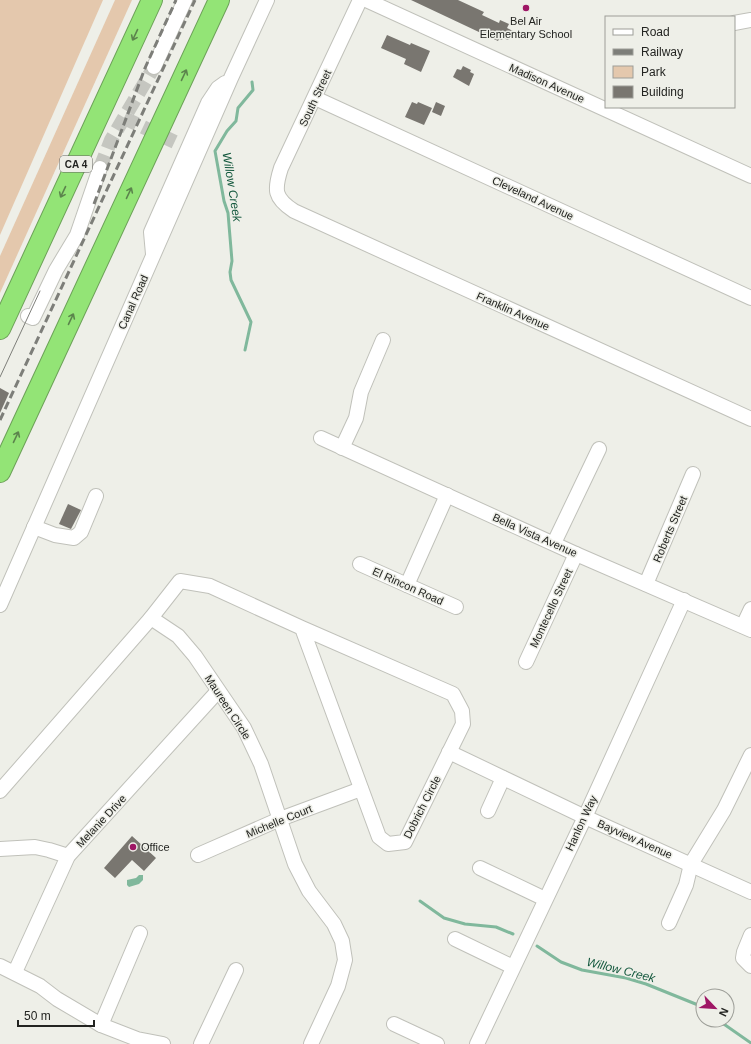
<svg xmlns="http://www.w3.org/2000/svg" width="751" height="1044" font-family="Arial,sans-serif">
	<rect width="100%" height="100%" fill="#eeefe8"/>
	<g fill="#e4c8ad">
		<path d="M0,0H103L0,235Z"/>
		<path d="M115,0H132L0,293V256Z"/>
	</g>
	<path fill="#80b89c" d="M139,875H143V880L139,884L129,887L127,885V880L136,878Z"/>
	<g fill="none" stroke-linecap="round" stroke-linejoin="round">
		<g stroke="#80b89c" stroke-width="3">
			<path d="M245,350L251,322L231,280L230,272L232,261L228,213L224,201L215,151L227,131L236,121L238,108L253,90L252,82"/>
			<path d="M420,901L444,918L465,924L496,927L513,934"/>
			<path d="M537,946L561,962L582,970L626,978L646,984L703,1007"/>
			<path d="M718,1020L751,1043"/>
		</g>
	</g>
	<g fill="#797670">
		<path d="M411,0H458L484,12L482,15L499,23L500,20L509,24L507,28L513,31L508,40L503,38L502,40L499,39L498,41Z"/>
		<path d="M387,35L410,45L411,43L430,51L421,72L404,64L406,59L381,48Z"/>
		<path d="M463,66L471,70L470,72L474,74L469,86L453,77L457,69L461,70Z"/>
		<path d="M412,102L417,104L418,102L432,108L424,125L405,117Z"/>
		<path d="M436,102L445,106L441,116L432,112Z"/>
		<path d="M0,388L9,393L0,413Z"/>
		<path d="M68,504L81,510L71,529L59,524Z"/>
		<path d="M132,836L156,858L144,871L132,860L115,878L104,868Z"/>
	</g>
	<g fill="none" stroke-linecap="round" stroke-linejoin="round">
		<g stroke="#c5c6c0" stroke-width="14" stroke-dasharray="14 7" stroke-linecap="butt">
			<path d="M124,118L179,144"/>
			<path d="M100,168L111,140L154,67"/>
		</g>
		<defs>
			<g id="minor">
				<path d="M360,0L281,168C274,190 274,198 294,211L751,419"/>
				<path d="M366,0L751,176"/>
				<path d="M734,23L751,20"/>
				<path d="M154,67L185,0"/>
				<path d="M315,98L751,298"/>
				<path d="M153,254L151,232L208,103L218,88L225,83"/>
				<path d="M28,316L33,318L56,270L77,235L100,168"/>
				<path d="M321,438L576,554L751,630"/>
				<path d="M342,448L356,418L361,392L383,340"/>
				<path d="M34,527L55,535L74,538L81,532L96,496"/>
				<path d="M554,543L599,449"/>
				<path d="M360,564L456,607"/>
				<path d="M646,584L693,474"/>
				<path d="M407,585L447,495"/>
				<path d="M0,605L231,78L267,0"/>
				<path d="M151,618L178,636L195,656L244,728L261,764L295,864L309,891L334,924L342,941L345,960L338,986L311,1044"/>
				<path d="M743,626L751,609"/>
				<path d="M526,662L576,554"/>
				<path d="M449,752L585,817L751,892"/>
				<path d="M0,791L151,618L180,581L210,586L302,628L453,694L462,711L463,724L405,842L388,844L379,837L302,628"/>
				<path d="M488,811L503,778"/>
				<path d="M0,849L35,847L49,850L68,856"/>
				<path d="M198,855L280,819L361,789"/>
				<path d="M480,868L545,899"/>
				<path d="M669,923L686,885L691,864L724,810L751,755"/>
				<path d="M751,935L744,952L743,958L751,966"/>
				<path d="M455,939L513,967"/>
				<path d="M0,966L40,986L57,999L101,1025L137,1039L163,1044"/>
				<path d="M15,972L68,856L218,691"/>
				<path d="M394,1024L437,1044"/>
				<path d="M101,1025L140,933"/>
				<path d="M201,1044L236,970"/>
				<path d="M477,1044L585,817L684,600"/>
			</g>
			<g id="highway">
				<path d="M0,329L152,0"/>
				<path d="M0,472L219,0"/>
			</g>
		</defs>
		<use href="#minor" stroke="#c0c1ba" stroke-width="16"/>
		<use href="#highway" stroke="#6ca158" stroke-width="22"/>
		<use href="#minor" stroke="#fff" stroke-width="14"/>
		<use href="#highway" stroke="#93e476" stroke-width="20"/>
		<path stroke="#7d7e79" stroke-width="1" d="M0,377L40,291"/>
		<g stroke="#7d7e79" stroke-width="3" stroke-dasharray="8 4" stroke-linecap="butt">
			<path d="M94,204L145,68L176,0"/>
			<path d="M0,420L195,0"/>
		</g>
	</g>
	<defs><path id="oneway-shaft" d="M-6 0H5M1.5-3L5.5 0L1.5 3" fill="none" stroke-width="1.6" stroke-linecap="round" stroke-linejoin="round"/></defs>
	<g stroke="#5b844c">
		<use href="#oneway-shaft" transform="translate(135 35) rotate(115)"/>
		<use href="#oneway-shaft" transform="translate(184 75) rotate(-65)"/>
		<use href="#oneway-shaft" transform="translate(63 192) rotate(115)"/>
		<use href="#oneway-shaft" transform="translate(129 193) rotate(-65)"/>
		<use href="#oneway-shaft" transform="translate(71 319) rotate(-65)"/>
		<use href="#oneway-shaft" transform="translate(16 437) rotate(-65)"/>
	</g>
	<g fill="#9e1665" stroke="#eeefe8" stroke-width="1.5">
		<circle cx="526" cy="8" r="4"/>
		<circle cx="133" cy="847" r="4"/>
	</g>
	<g text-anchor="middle" stroke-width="3" stroke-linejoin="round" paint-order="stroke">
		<rect fill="#eeefe8" stroke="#60615d" stroke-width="1" x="60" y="156" width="32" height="16" rx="3"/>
		<g font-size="10" font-weight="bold" fill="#232421">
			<text x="76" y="168">CA 4</text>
		</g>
		<g font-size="11" fill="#232421" stroke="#eeefe8">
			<text x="526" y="25">Bel Air<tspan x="526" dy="13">Elementary School</tspan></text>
			<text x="141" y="851" text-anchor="start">Office</text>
		</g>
		<g font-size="11" fill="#232421" stroke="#eeefe8">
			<text transform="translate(547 83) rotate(24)" y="4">Madison Avenue</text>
			<text transform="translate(315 98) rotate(-65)" y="4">South Street</text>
			<text transform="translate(533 198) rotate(25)" y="4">Cleveland Avenue</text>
			<text transform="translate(133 302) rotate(-66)" y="4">Canal Road</text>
			<text transform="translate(513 311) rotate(24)" y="4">Franklin Avenue</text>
			<text transform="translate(670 529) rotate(-67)" y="4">Roberts Street</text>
			<text transform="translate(535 535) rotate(24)" y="4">Bella Vista Avenue</text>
			<text transform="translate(408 586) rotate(24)" y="4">El Rincon Road</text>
			<text transform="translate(551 608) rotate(-65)" y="4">Montecello Street</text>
			<text transform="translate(228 707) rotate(57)" y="4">Maureen Circle</text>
			<text transform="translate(422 807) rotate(-63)" y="4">Dobrich Circle</text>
			<text transform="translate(101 821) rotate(-47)" y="4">Melanie Drive</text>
			<text transform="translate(279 821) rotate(-22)" y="4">Michelle Court</text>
			<text transform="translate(581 823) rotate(-65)" y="4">Hanlon Way</text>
			<text transform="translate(635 839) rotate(24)" y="4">Bayview Avenue</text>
		</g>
		<g font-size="12" font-style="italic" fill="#13583d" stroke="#eeefe8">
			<text transform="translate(232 187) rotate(81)" y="4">Willow Creek</text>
			<text transform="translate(621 970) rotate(14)" y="4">Willow Creek</text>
		</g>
	</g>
	<rect x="605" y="16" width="130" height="92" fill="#eeefe8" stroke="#9d9e98"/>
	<rect x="613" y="29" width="20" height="6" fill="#ffffff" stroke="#9d9e98"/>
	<text x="641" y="36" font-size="12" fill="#232421">Road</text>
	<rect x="613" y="49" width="20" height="6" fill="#7d7e79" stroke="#9d9e98"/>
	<text x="641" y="56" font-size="12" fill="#232421">Railway</text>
	<rect x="613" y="66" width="20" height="12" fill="#e4c8ad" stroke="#9d9e98"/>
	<text x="641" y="76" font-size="12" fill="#232421">Park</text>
	<rect x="613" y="86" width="20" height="12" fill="#797670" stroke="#9d9e98"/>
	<text x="641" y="96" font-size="12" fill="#232421">Building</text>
	<g transform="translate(715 1008) rotate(115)"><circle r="19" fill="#eeefe8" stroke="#9d9e98"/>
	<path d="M0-3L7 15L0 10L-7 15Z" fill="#9e1665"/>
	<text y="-6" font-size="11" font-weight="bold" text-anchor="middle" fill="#232421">N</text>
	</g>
	<path d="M18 1020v6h76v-6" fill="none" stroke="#232421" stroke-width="2"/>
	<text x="24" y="1020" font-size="12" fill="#232421" stroke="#eeefe8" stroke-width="3" paint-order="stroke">50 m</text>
</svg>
